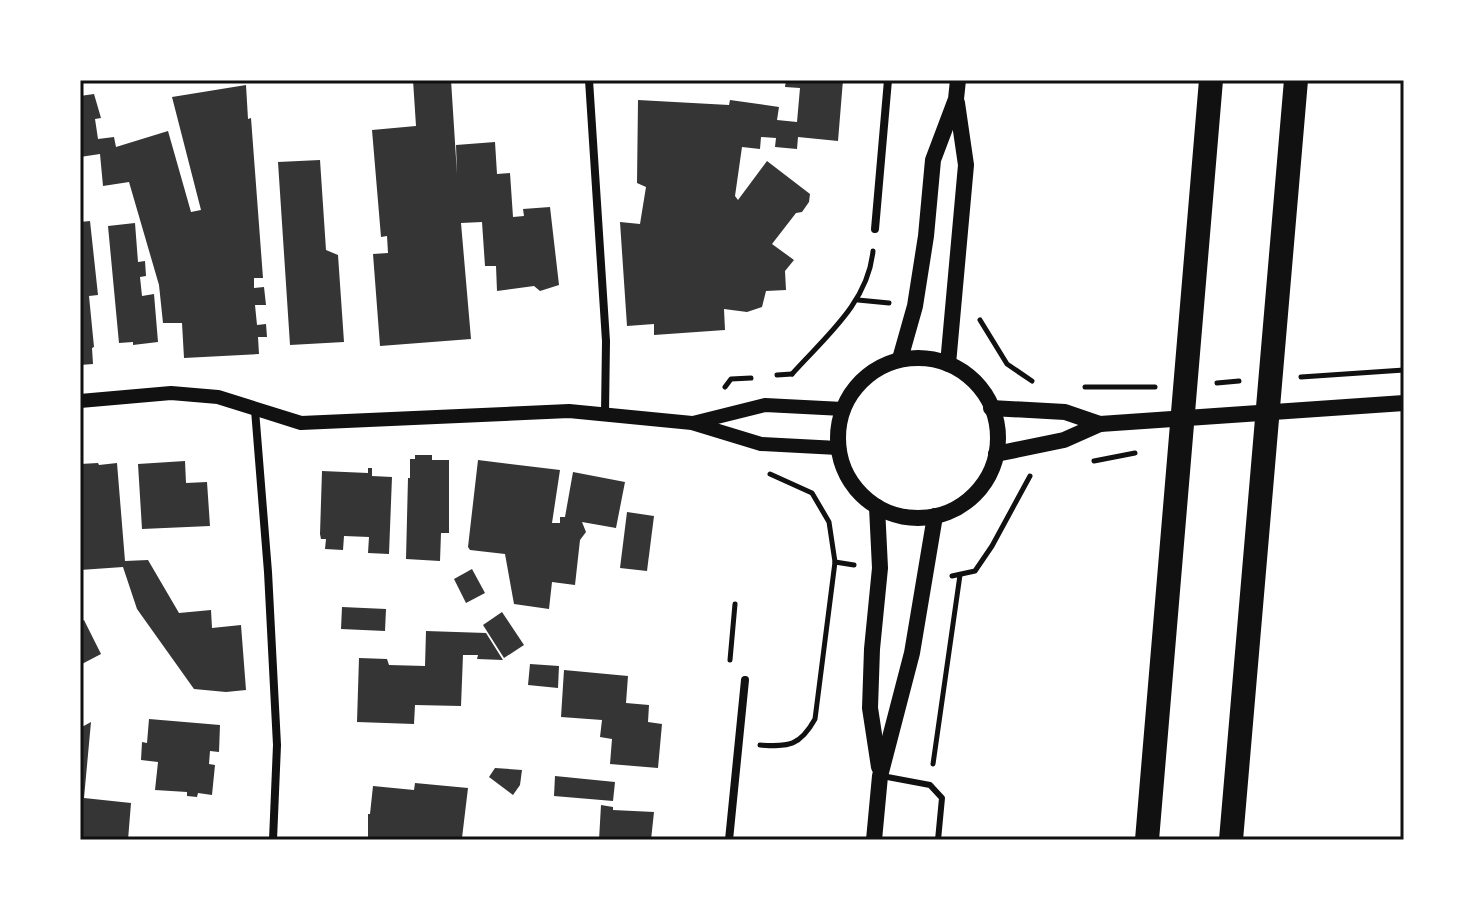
<svg xmlns="http://www.w3.org/2000/svg" width="1484" height="920" font-family="'Noto Serif',serif">
	<rect width="100%" height="100%" fill="#fff"/>
	<g fill="#353535">
		<path d="M413,80H451L457,174L456,145L495,142L497,174L510,173L513,217L524,216L523,209L550,207L559,285L540,291L534,286L497,291L496,266H485L482,222L461,223L471,339L380,346L373,254L388,253L387,236L381,237L372,130L416,126Z"/>
		<path d="M786,80H843L838,141L798,137L797,149L775,147L776,138L761,137L760,149L742,147L735,196L738,200L767,161L810,194L809,202L802,212L796,213L772,244L794,260L785,271L786,290L766,291L762,307L747,312L724,309L725,330L654,335V324L627,326L620,222L640,224L646,187L637,183L638,100L729,105L730,100L779,107L777,120L797,122L800,88L785,87Z"/>
		<path d="M246,85L248,119L251,118L263,278H254V288L264,287L266,305H255L257,325L266,324L267,337H258L259,354L184,358L182,323H163L159,285L129,182L103,186L100,154L80,157V96L94,94L101,118L95,119L98,139L114,137L116,147L168,131L191,212L201,210L172,97Z"/>
		<path d="M320,160L326,250L338,255L344,342L290,345L278,162Z"/>
		<path d="M90,221L98,295L89,296L94,347L92,348L93,364L80,365V222Z"/>
		<path d="M135,223L138,262L145,261L146,276L140,277L142,296L154,294L158,342L133,345V342L119,343L108,226Z"/>
		<path d="M415,455H432V460H449V533H441L440,561L406,559L408,478H410V459H415Z"/>
		<path d="M478,460L560,470L552,523H560V517H565L573,472L625,482L616,528L582,522L586,532L580,540L575,585L552,582L549,609L514,604L505,554L470,550L468,547Z"/>
		<path d="M185,461L186,483L207,482L210,526L142,529L138,464Z"/>
		<path d="M98,463L99,465L117,463L125,561L148,560L179,613L211,610L212,628L241,625L246,690L226,692L194,689L137,609L123,567L80,570V464Z"/>
		<path d="M368,468H372V476L392,477L389,554L368,553L369,537L344,536L343,550L325,549L326,539H321L320,534L322,471L368,473Z"/>
		<path d="M627,512L654,516L647,571L620,568Z"/>
		<path d="M472,569L485,593L466,603L454,579Z"/>
		<path d="M342,607L386,609L385,631L341,629Z"/>
		<path d="M502,612L524,645L504,658L483,625Z"/>
		<path d="M84,620L101,654L80,665V622Z"/>
		<path d="M426,631L486,633L503,660L477,659L478,655H463L461,706L415,705L414,724L357,722L359,658L387,659L389,665L425,666Z"/>
		<path d="M530,664L559,666L558,688L528,685Z"/>
		<path d="M564,670L628,676L626,703L649,705L648,722L662,724L658,768L610,764L612,739L600,737L602,720L561,717Z"/>
		<path d="M149,719L220,725L219,752L210,751L209,764L215,765L212,795L198,793L197,797L187,796V792L155,790L158,762L141,760L142,742L147,743Z"/>
		<path d="M91,722L84,798L131,803L128,840H80V728Z"/>
		<path d="M495,768L522,770L520,785L513,795L489,777Z"/>
		<path d="M555,776L615,782L613,801L554,796Z"/>
		<path d="M415,783L468,788L462,838L405,840L368,837V814H370L373,786L414,790Z"/>
		<path d="M601,805L613,807V810L654,812L651,840H599Z"/>
	</g>
	<g fill="none" stroke-linecap="round" stroke-linejoin="round">
		<g stroke="#111" stroke-width="5">
			<path d="M858,300L889,303"/>
			<path d="M980,320L1007,364L1032,381"/>
			<path d="M792,374C825,337 868,303 873,251"/>
			<path d="M777,375L792,374"/>
			<path d="M1301,377L1404,370"/>
			<path d="M1217,383L1239,381"/>
			<path d="M725,387L731,379L751,378"/>
			<path d="M1085,387H1155"/>
			<path d="M1094,461L1135,453"/>
			<path d="M835,562L854,565"/>
			<path d="M952,576L975,571L992,546L1030,476"/>
			<path d="M730,660L735,604"/>
			<path d="M760,745C789,747 800,746 815,719L835,562L829,522L812,493L770,474"/>
			<path d="M933,764L960,575"/>
		</g>
		<path stroke="#111" stroke-width="6" d="M882,776L930,785L942,798L938,840"/>
		<g stroke="#111" stroke-width="8">
			<path d="M589,80L606,341L605,413"/>
			<path d="M875,229L888,80"/>
			<path d="M255,410L268,572L277,745L273,840"/>
			<path d="M729,840L745,680"/>
		</g>
		<g stroke="#111" stroke-width="14">
			<path d="M80,401L171,393L218,397L301,423L569,411L692,423L761,444L838,448"/>
			<path d="M693,423L765,405L843,409"/>
		</g>
		<g stroke="#111" stroke-width="16">
			<circle cx="918" cy="438" r="80"/>
			<path d="M900,359L915,306L926,236L933,160L956,99L958,80"/>
			<path d="M948,364L966,165L957,103"/>
			<path d="M991,408L1065,412L1100,424"/>
			<path d="M996,454L1064,440L1100,424L1404,403"/>
			<path d="M877,507L880,568L872,649L870,708L879,767"/>
			<path d="M874,840L880,776L912,653L935,516"/>
		</g>
		<g stroke="#111" stroke-width="24">
			<path d="M1147,840L1211,80"/>
			<path d="M1231,840L1296,80"/>
		</g>
	</g>
	<rect width="1484" height="920" fill="none" stroke="#ffffff" stroke-width="164"/>
	<rect x="82" y="82" width="1320" height="756" fill="none" stroke="#111" stroke-width="3"/>
</svg>
